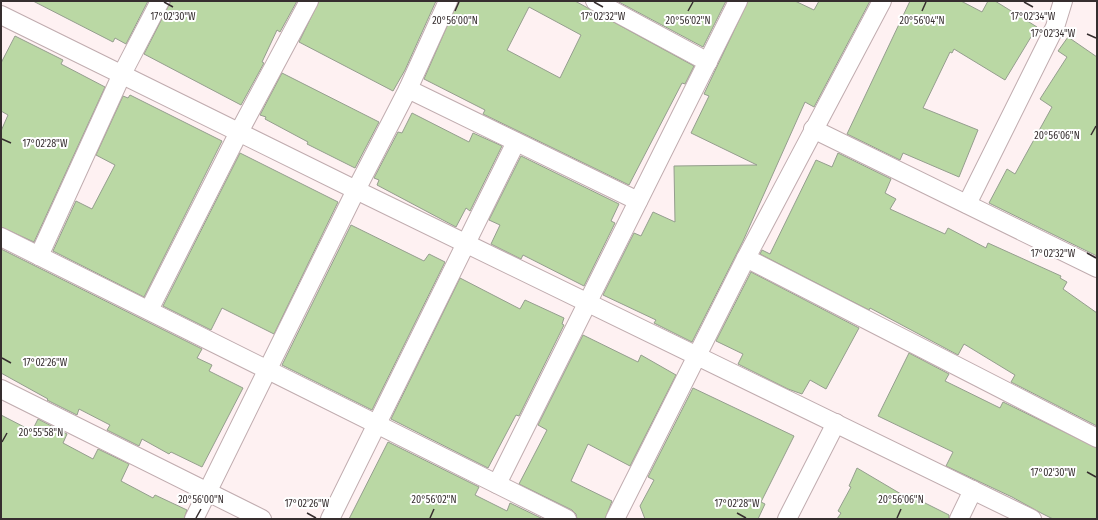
<svg xmlns="http://www.w3.org/2000/svg" width="1098" height="520" font-family="'Fira Sans Condensed',sans-serif">
	<rect width="100%" height="100%" fill="#fef1f2"/>
	<g fill="#bad8a4" stroke="#959e8e" fill-rule="evenodd">
		<path d="M33,1H148L126,44L115,38L113,42Z"/>
		<path d="M171,1H297L280,32L277,30L262,62L264,63L241,105L144,54Z"/>
		<path d="M319,1H436L405,70L393,91L299,42Z"/>
		<path d="M458,1H575L694,66L685,84L682,83L629,185L483,114L485,110L424,79ZM529,7L581,35L560,78L507,50Z"/>
		<path d="M617,1H726L703,47Z"/>
		<path d="M748,1H795L814,10L819,1H870L814,107L805,102L743,241L692,342L654,323L656,320L603,295L634,233L641,236L653,212L675,222L674,166L757,165L691,133L709,96L704,94Z"/>
		<path d="M910,1H961L982,12L988,1H995L1037,27L1005,80L954,49L952,53L950,52L923,108L978,130L959,177L903,153L900,160L847,134Z"/>
		<path d="M15,36L63,60L61,64L105,87L34,242L1,227V131L8,115L1,111V63Z"/>
		<path d="M1068,37L1097,57V256L989,203L1007,169L1015,174L1052,107L1040,99L1067,57L1058,51Z"/>
		<path d="M282,73L379,122L355,168L307,144L308,142L265,119L266,117L260,115Z"/>
		<path d="M130,95L222,141L144,297L53,251L76,201L92,209L115,165L96,155L123,96L128,98Z"/>
		<path d="M412,113L469,142L473,133L502,146L470,211L466,208L456,227L377,185L379,180L374,178L398,132L402,133Z"/>
		<path d="M240,153L338,202L274,334L222,308L211,330L163,306Z"/>
		<path d="M838,153L891,179L885,193L896,199L890,209L945,234L948,228L986,248L988,243L1061,276L1060,278L1067,282L1063,289L1097,313V426L1011,382L1015,375L964,344L958,355L870,308L869,310L760,254L762,250L770,254L816,160L832,167Z"/>
		<path d="M521,156L619,204L611,221L615,223L584,286L523,255L521,259L491,244L500,225L489,220Z"/>
		<path d="M351,225L424,261L429,254L445,262L372,410L282,365Z"/>
		<path d="M1,249L202,349L197,358L212,365L209,371L243,388L202,467L171,452L169,454L142,439L139,446L107,430L110,425L79,409L77,415L47,400L48,399L1,373Z"/>
		<path d="M751,272L859,328L826,389L810,380L802,394L788,389L738,364L743,354L716,341Z"/>
		<path d="M460,278L520,309L525,300L564,318L562,324L564,325L519,416L516,415L488,468L391,419Z"/>
		<path d="M583,335L638,362L641,355L676,375L630,466L588,444L571,481L612,501L605,519H577L576,514L572,510L519,484L547,430L538,425Z"/>
		<path d="M909,353L949,374L945,381L1000,408L1003,402L1097,448V519H1053L1041,513L1012,497L946,466L953,452L878,416Z"/>
		<path d="M693,388L794,436L761,502L765,504L758,519H645L640,506L654,480L648,477Z"/>
		<path d="M1,415L32,431L38,419L67,434L63,443L93,459L98,449L129,464L121,481L153,498L155,495L187,510L184,519H1Z"/>
		<path d="M388,442L479,487L475,495L507,511L510,503L543,519H349Z"/>
		<path d="M857,468L906,497L907,494L949,515V519H837L841,513L838,511L851,487L849,486Z"/>
	</g>
	<g fill="none" stroke-linecap="round" stroke-linejoin="round">
		<defs>
			<g id="street">
				<path d="M595,1L708,62"/>
				<path d="M1,15L356,190L1032,519"/>
				<path d="M408,89L638,201"/>
				<path d="M813,129L1097,268"/>
				<path d="M967,204L1055,27L1063,1"/>
				<path d="M1,237L567,519"/>
				<path d="M39,256L122,74L160,1"/>
				<path d="M746,258L1097,438"/>
				<path d="M149,310L239,132L309,1"/>
				<path d="M1,389L262,519"/>
				<path d="M497,484L738,1"/>
				<path d="M194,519L356,190L408,89L448,1"/>
				<path d="M330,519L516,142"/>
				<path d="M615,519L746,258L882,1"/>
				<path d="M787,519L836,423"/>
				<path d="M959,519L973,490"/>
			</g>
		</defs>
		<use href="#street" stroke="#c0acaf" stroke-width="20"/>
		<use href="#street" stroke="#fff" stroke-width="18"/>
	</g>
	<path fill="none" stroke="#362e2f" stroke-width="1.5" d="M164,2L173,7M594,2L603,7M1024,2L1033,7M455,11L459,2M688,11L693,2M922,11L926,2M1087,34L1096,38M1091,135L1096,126M2,139L11,143M1087,253L1096,258M2,358L11,363M2,442L7,433M1087,472L1096,477M307,513L316,518M737,513L746,518M196,518L201,509M430,518L434,509M897,518L901,509"/>
	<g font-size="10" text-anchor="middle" fill="#362e2f" stroke="#fff" stroke-width="4" stroke-linejoin="round" paint-order="stroke">
		<text x="173" y="20">17°02'30"W</text>
		<text x="603" y="20">17°02'32"W</text>
		<text x="1033" y="20">17°02'34"W</text>
		<text x="455" y="24">20°56'00"N</text>
		<text x="688" y="24">20°56'02"N</text>
		<text x="922" y="24">20°56'04"N</text>
		<text x="1053" y="37">17°02'34"W</text>
		<text x="1057" y="139">20°56'06"N</text>
		<text x="45" y="147">17°02'28"W</text>
		<text x="1053" y="257">17°02'32"W</text>
		<text x="45" y="366">17°02'26"W</text>
		<text x="41" y="436">20°55'58"N</text>
		<text x="1053" y="476">17°02'30"W</text>
		<text x="201" y="503">20°56'00"N</text>
		<text x="434" y="503">20°56'02"N</text>
		<text x="901" y="503">20°56'06"N</text>
		<text x="307" y="507">17°02'26"W</text>
		<text x="737" y="507">17°02'28"W</text>
	</g>
	<rect width="1098" height="520" fill="none" stroke="#362e2f" stroke-width="4"/>
</svg>
